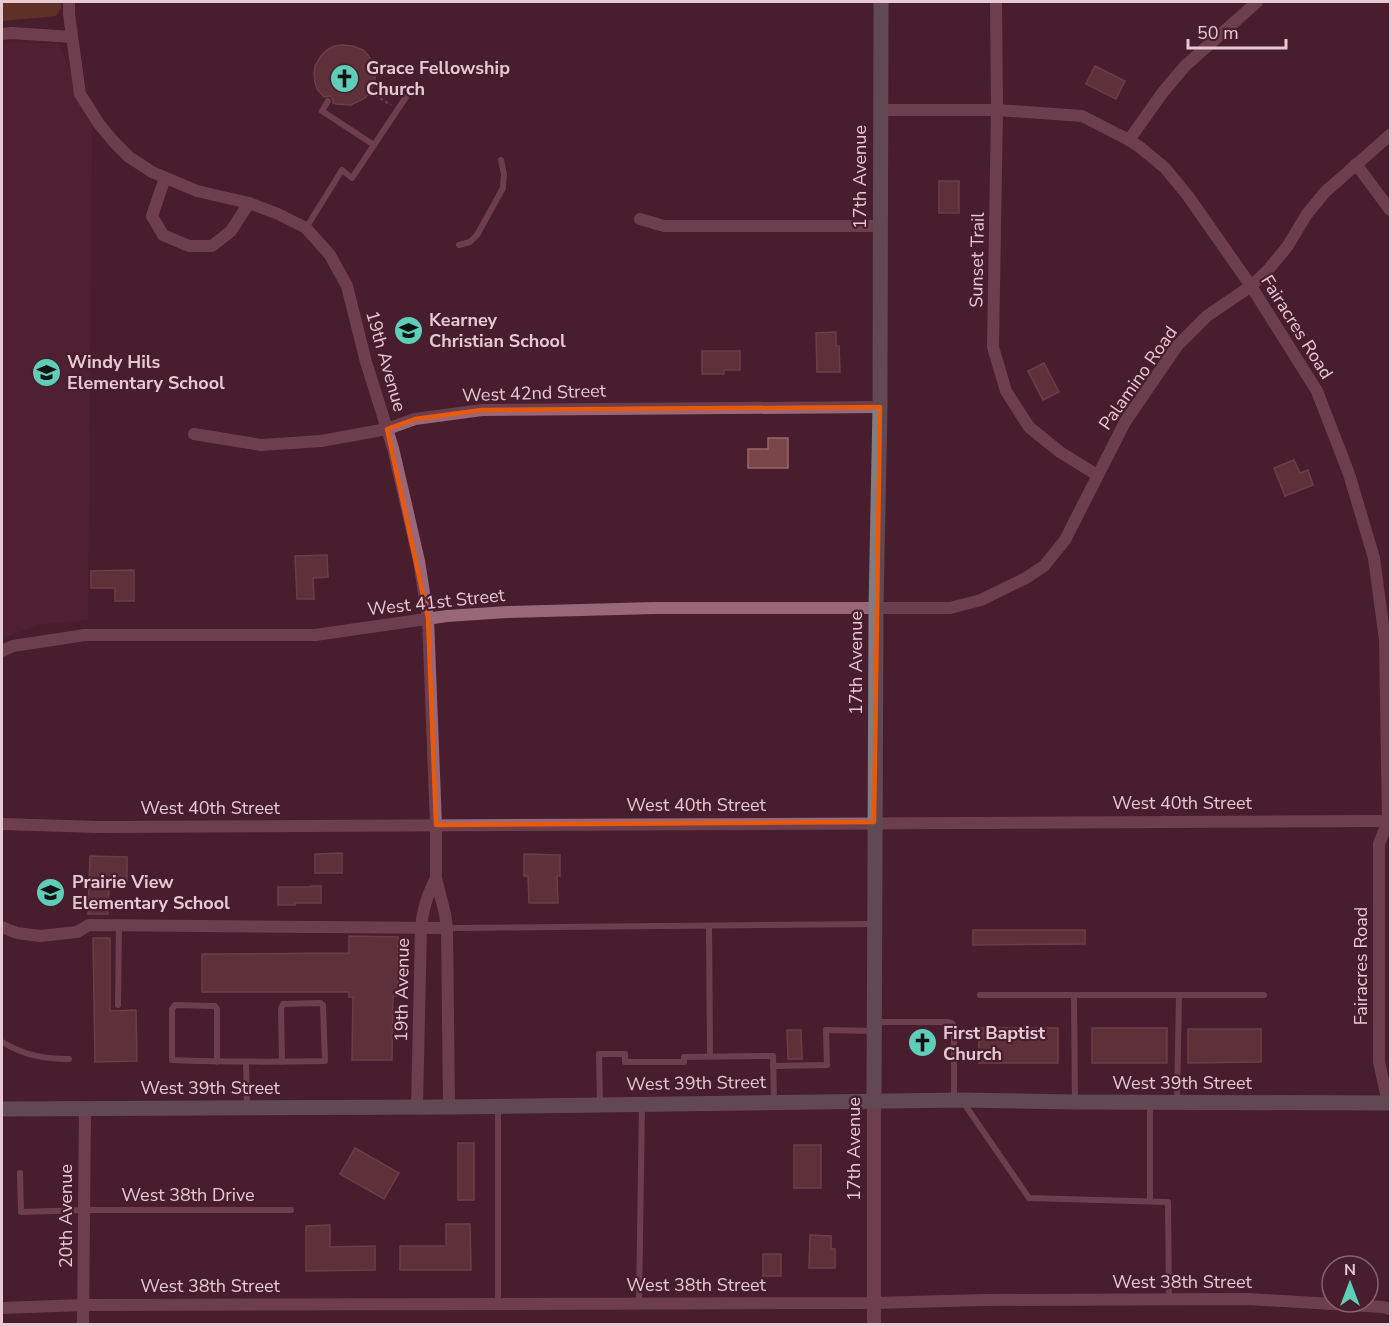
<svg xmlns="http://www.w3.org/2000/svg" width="1392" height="1326" font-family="'Nunito Sans',sans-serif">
	<rect width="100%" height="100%" fill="#481d2d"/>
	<path fill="#572538" d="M9,42L58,43L65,58L78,96L92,123L88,620L42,624L2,638V44Z"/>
	<path fill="#7b481b" d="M2,2H61V8L56,16L2,21Z"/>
	<g fill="#794749" stroke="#996465" stroke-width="1.5">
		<path d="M342,45L353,46L363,50L368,55L375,68V82L370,92L365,98L351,105L336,104L333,103V99L330,96L324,97L317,89L315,82L314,74L315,66L321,56L327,50L334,46Z"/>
		<path d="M1095,66L1125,81L1116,99L1086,84Z"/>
		<rect x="939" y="181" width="20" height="32"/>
		<path d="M836,332V346H839L840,372H817L816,333Z"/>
		<path d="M702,351H740V370H724V374H702Z"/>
		<path d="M1044,363L1059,392L1043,400L1028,371Z"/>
		<path d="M768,438H788V468H748V449H768Z"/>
		<path d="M1294,460L1300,473L1308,470L1313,485L1285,496L1274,468Z"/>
		<path d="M327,555L328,577L313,578L314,599H297L295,556Z"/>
		<path d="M134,570V601H115V588H91V571Z"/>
		<path d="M342,853V873H315V854Z"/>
		<path d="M524,854L560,855V876H557L558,903H529L528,876H524Z"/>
		<path d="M90,856L127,857V884H109L108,914H88Z"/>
		<path d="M311,886H321V903H295V905H278V887H311Z"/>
		<path d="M973,930H1085V944L973,945Z"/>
		<path d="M349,936L398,937V996H393L392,1060H352L353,997H349V992H202V954L349,953Z"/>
		<path d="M93,938H110V1011L136,1010L137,1061L95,1062Z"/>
		<rect x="979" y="1028" width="79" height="35"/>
		<rect x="1092" y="1028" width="75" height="35"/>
		<path d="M1188,1029H1261V1062L1188,1063Z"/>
		<path d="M787,1030H801L802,1059H788Z"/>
		<rect x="458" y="1143" width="16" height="57"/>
		<rect x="794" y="1145" width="27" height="43"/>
		<path d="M355,1148L399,1173L384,1199L340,1174Z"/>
		<path d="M446,1224H470L471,1270H400V1246H446Z"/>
		<path d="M330,1225V1247L375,1246V1270L306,1271V1226Z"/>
		<path d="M810,1235L831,1236V1249H835V1268H809Z"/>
		<rect x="763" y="1254" width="18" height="22"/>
	</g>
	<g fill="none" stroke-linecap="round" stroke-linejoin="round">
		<path stroke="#8f6a77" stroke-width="2" stroke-dasharray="3 3" stroke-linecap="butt" d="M370,92L391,105"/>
		<g stroke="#996777" stroke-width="6">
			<path d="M328,101L322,111L374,145"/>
			<path d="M306,228L342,170L352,178L406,97"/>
			<path d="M459,245L470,242L477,235L503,188L504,174L501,160"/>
			<path d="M709,926L710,1056"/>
			<path d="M447,928L873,924"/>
			<path d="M980,995H1264"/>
			<path d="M1074,995L1075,1102"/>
			<path d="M118,1005L119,925"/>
			<path d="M874,1022H947L952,1023L954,1026V1100"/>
			<path d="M2,1042C24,1055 43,1059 69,1059"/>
			<path d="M217,1062V1009L215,1006L175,1005L172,1009V1060C223,1062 273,1062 325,1061L323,1005L321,1003L283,1004L281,1009L282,1062"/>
			<path d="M246,1063L247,1107"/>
			<path d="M773,1066L827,1065L826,1030L873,1031"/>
			<path d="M963,1102L1029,1198L1168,1202L1169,1299"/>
			<path d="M1150,1103V1201"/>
			<path d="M1177,1103L1179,995"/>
			<path d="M600,1104L599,1054H625V1062H684V1057L773,1056L774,1102"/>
			<path d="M498,1106V1304"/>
			<path d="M20,1173L21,1212L84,1210H291"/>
			<path d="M639,1303L642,1104"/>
		</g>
		<g stroke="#996777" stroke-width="12">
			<path d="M69,2V14L80,94L99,124L114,142L129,157L152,172L197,191L249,203L278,214L306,228L330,255L347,286L366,362L393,448L419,561L428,618L436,825V878L445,914L447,928L449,1107"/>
			<path d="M996,2L997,110L993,347L1006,391L1029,427L1060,452L1097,475"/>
			<path d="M2,34L12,33L72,37"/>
			<path d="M880,110H997L1082,116L1129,140L1141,148L1165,168L1188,196L1251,286L1317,391L1349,474L1374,558L1385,640L1388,821L1390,827"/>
			<path d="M1129,140L1163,92L1185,66L1257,2"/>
			<path d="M1356,164L1390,210"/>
			<path d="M165,178L152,216L163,235L189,246H212L231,231L249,203"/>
			<path d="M640,219L664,226H880"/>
			<path d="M194,434L261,445L321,441L387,429L415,419L482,410L880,407"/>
			<path d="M2,651L13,646L85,635H315L447,616L507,612L654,608H950L981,600L1026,578L1044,566L1065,540L1125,422L1177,346L1207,316L1251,286L1268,270L1287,247L1307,214L1325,192L1390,135"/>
			<path d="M1388,821L1379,844V1062L1388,1103"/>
			<path d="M2,824L98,827L1390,821"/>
			<path d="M2,927L17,933L40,936L77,932L89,925L447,928"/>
			<path d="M417,1106L421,928C423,908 427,896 436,878"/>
			<path d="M2,1308L83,1305L874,1303L984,1300L1248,1299L1383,1307L1390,1309"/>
			<path d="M83,1324L85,1108"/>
		</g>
		<path stroke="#996777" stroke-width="14" d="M874,1101V1324"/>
		<g stroke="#807d82" stroke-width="15">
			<path d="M874,1101L876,608L880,407L881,2"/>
			<path d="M2,1109L449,1107L962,1100L1075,1102L1390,1103"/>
		</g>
	</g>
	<path d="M0 0H1392V1326H0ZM880,407L874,822L436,825L428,618L387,429L415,419L482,410Z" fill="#481d2d" fill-opacity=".55" fill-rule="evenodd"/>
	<path fill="none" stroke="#e8590c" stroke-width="4.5" stroke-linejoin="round" d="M880,407L874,822L436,825L428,618L387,429L415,419L482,410Z"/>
	<defs>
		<symbol id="church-disc" viewBox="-11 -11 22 22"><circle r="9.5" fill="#5eceb8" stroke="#481d2d"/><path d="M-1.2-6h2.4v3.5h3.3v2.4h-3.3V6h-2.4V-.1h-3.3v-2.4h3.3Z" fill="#111"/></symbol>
		<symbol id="school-disc" viewBox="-11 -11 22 22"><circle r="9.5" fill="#5eceb8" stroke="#481d2d"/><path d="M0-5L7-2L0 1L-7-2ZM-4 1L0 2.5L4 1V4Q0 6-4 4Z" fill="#111"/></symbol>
	</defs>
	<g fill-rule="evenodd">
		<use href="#church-disc" x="328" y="62" width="33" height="33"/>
		<use href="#school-disc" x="392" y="314" width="33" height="33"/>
		<use href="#school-disc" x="30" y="356" width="33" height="33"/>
		<use href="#school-disc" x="34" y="876" width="33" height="33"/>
		<use href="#church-disc" x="906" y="1026" width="33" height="33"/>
	</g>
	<g text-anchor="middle" stroke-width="4.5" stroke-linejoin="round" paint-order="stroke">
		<g font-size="18" font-weight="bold" fill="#e6c9d2" stroke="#481d2d" text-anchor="start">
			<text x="366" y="74">Grace Fellowship<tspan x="366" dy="21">Church</tspan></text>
			<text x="429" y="326">Kearney<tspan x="429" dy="21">Christian School</tspan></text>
			<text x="67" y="368">Windy Hils<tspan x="67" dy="21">Elementary School</tspan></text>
			<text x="72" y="888">Prairie View<tspan x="72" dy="21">Elementary School</tspan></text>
			<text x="943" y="1039">First Baptist<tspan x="943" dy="21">Church</tspan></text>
		</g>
		<g font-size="18" fill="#e6c9d2" stroke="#481d2d">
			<text transform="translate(860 177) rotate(-90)" y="6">17th Avenue</text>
			<text transform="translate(977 260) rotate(-89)" y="6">Sunset Trail</text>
			<text transform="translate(1297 327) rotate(58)" y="6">Fairacres Road</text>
			<text transform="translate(386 361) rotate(74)" y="6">19th Avenue</text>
			<text transform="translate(1138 378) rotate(-55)" y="6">Palamino Road</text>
			<text transform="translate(534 393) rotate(-2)" y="6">West 42nd Street</text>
			<text transform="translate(436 602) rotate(-6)" y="6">West 41st Street</text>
			<text transform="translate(856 663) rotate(-90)" y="6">17th Avenue</text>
			<text x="1182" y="809">West 40th Street</text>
			<text x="696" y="811">West 40th Street</text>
			<text x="210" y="814">West 40th Street</text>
			<text transform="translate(1361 966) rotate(-90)" y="6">Fairacres Road</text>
			<text transform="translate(402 990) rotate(-89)" y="6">19th Avenue</text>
			<text transform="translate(696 1083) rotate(-1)" y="6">West 39th Street</text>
			<text x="1182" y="1089">West 39th Street</text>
			<text x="210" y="1094">West 39th Street</text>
			<text transform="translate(854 1149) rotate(-90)" y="6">17th Avenue</text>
			<text x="188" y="1201">West 38th Drive</text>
			<text transform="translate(66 1216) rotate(-90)" y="6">20th Avenue</text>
			<text x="1182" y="1288">West 38th Street</text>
			<text x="696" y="1291">West 38th Street</text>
			<text x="210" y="1292">West 38th Street</text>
		</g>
	</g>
	<rect width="1392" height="1326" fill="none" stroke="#e6c9d2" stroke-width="6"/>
	<g transform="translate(1350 1284)"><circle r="28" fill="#481d2d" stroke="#87626f" stroke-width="1.5"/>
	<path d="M0-4.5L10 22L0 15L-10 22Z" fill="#5eceb8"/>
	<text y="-9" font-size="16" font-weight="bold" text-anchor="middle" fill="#e6c9d2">N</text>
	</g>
	<path d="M1188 39v9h98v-9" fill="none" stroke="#e6c9d2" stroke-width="3"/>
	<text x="1197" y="39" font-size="18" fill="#e6c9d2" stroke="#481d2d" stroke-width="4.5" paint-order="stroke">50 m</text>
</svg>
